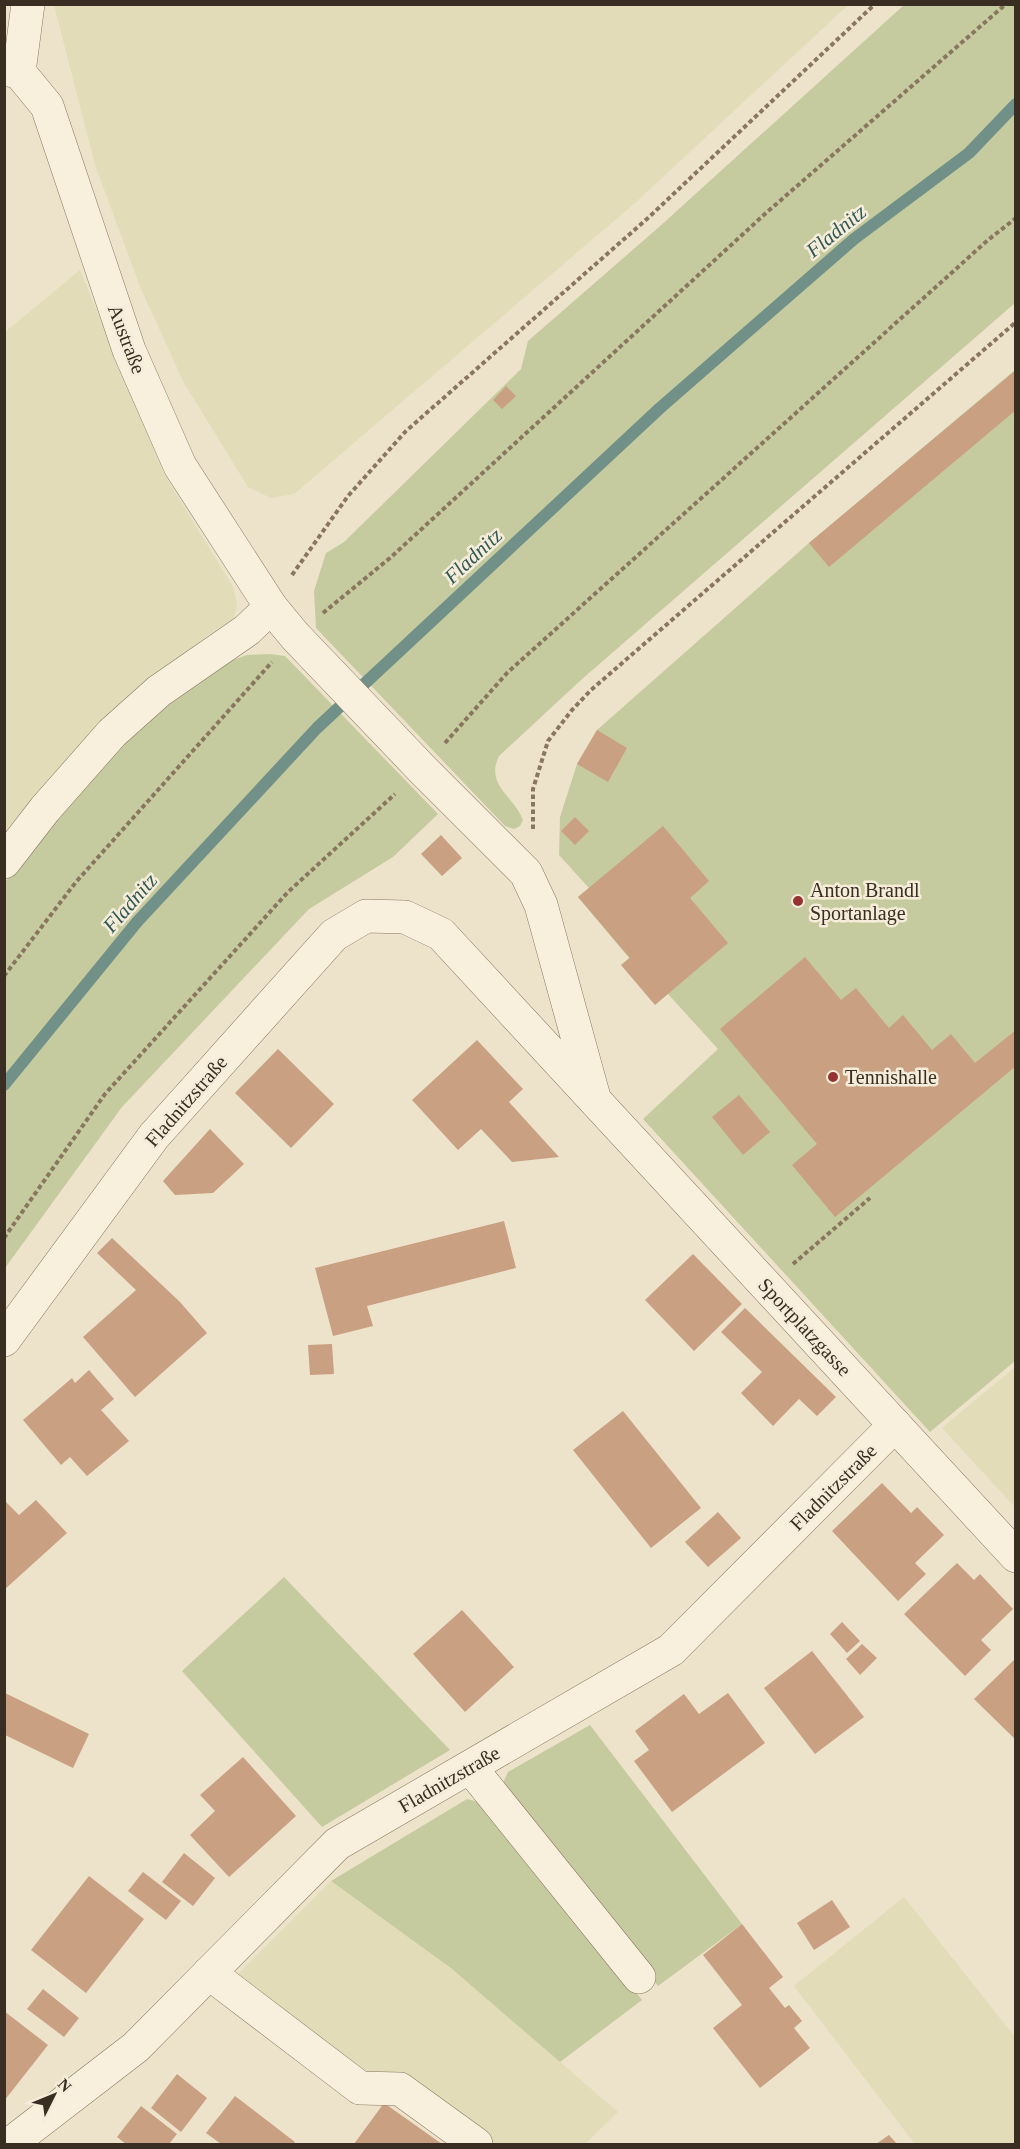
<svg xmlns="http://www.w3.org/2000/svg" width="1020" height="2149" font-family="Georgia,serif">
	<rect width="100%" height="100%" fill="#ede3ca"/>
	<g fill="#e2dcb8">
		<path d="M54,5V4L848,5L635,203L294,494L271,498L248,487L184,383L141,289L95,165Z"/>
		<path d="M80,270L164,474L233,587L237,603L234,618L208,635L149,681L5,841V332Z"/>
		<path d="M1015,1367V1507L942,1428Z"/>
		<path d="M331,1881L452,1969L618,2112L585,2144H491L412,2076L354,2070L235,1977Z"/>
		<path d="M904,1897L1015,2037V2144H915L794,1986Z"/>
	</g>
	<g fill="#c5cb9e">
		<path d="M904,5H1015V303L581,680L499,756C485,785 513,795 523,820L520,826L514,829L505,826L316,628L314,591L326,553L344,542L521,369L528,341L659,227Z"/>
		<path d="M1015,370V1361L930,1432L643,1119L718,1049L668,994L621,965L629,958L578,897L589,888L559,855L560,817L577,764L597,730L809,543Z"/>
		<path d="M270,654L285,656L438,814L393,857L309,909L122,1107L5,1268V882L55,819L122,742L167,703L222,664L247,655Z"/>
		<path d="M284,1577L450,1750L322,1827L182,1671Z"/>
		<path d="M590,1725L742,1924L658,1986L509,1799L503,1783L508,1772Z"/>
		<path d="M467,1799L486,1804L642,2000L560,2062L452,1969L331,1881Z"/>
	</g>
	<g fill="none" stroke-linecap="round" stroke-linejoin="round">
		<path stroke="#719088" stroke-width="12" d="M4,1085L137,922L317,728L660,408L854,239L969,153L1016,104"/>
	</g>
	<g fill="#c9a082">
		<path d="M1016,370V410L829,567L809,543Z"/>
		<path d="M506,386L516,396L502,409L493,400Z"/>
		<path d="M597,730L627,748L608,782L577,764Z"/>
		<path d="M575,817L589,831L575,845L561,831Z"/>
		<path d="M663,826L709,881L690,898L728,943L655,1005L621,965L630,958L578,897Z"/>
		<path d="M441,835L462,858L442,876L421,854Z"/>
		<path d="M805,957L841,1000L856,988L889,1028L903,1015L932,1050L951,1034L975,1063L1016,1030V1066L835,1217L792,1165L817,1144L720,1029Z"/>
		<path d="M477,1040L523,1089L509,1102L559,1157L512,1162L481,1129L458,1150L412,1100Z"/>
		<path d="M278,1049L334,1104L291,1148L235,1093Z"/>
		<path d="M739,1095L770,1132L743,1155L712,1117Z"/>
		<path d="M210,1129L244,1164L213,1193L175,1195L163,1181Z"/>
		<path d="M504,1221L516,1268L367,1306L373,1326L333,1336L315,1268Z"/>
		<path d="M112,1238L180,1302L207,1333L135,1397L83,1337L136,1290L97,1253Z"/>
		<path d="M693,1254L742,1304L694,1351L645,1300Z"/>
		<path d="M745,1308L836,1397L817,1416L799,1399L773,1426L741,1393L762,1372L721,1332Z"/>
		<path d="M332,1344L334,1374L310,1375L308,1345Z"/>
		<path d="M89,1370L114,1399L101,1410L129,1441L87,1476L70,1457L61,1465L23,1420L72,1378L75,1383Z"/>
		<path d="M623,1411L701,1508L651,1548L573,1450Z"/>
		<path d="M882,1483L911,1513L917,1507L944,1535L915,1563L926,1574L898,1601L832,1531Z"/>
		<path d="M4,1500L19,1515L36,1500L67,1533L4,1590Z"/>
		<path d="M718,1512L741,1538L708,1567L685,1542Z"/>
		<path d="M957,1563L974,1580L980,1574L1013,1609L981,1640L991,1650L965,1676L904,1614Z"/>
		<path d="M462,1610L514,1667L465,1712L413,1654Z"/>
		<path d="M842,1622L860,1641L847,1653L830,1634Z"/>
		<path d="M862,1644L877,1658L860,1675L846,1659Z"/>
		<path d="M812,1651L864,1717L815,1754L764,1688Z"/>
		<path d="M1016,1658V1740L974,1699Z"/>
		<path d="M5,1693L89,1734L73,1768L5,1735Z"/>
		<path d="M728,1693L765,1743L672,1812L634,1761L649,1750L635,1731L684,1694L699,1714Z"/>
		<path d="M243,1757L296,1816L229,1877L190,1835L215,1811L200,1795Z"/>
		<path d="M184,1853L215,1878L193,1906L162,1882Z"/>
		<path d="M143,1872L181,1901L166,1920L128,1891Z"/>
		<path d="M89,1876L144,1919L86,1993L31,1950Z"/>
		<path d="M832,1900L850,1927L814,1950L797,1923Z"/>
		<path d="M742,1924L783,1977L769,1988L785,2008L789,2005L802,2021L794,2028L810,2048L760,2088L713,2028L742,2005L703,1955Z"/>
		<path d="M43,1989L79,2018L64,2037L27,2009Z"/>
		<path d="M4,2011L48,2045L4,2101Z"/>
		<path d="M177,2074L207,2098L181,2132L151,2108Z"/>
		<path d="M235,2096L295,2142L293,2144H221L206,2133Z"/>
		<path d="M384,2103L442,2144H354Z"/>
		<path d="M141,2106L177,2134L169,2144H126L117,2137Z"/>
		<path d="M889,2135L897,2144H876Z"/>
	</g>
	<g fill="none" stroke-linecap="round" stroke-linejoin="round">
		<defs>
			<g id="minor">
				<path d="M4,69L19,72L47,106L129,350L180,466L271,607L295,636L422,769L526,873L541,905L593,1094"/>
				<path d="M19,72L28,4"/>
				<path d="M4,862L45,809L112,733L159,691L247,630L271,607"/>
				<path d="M4,1340L154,1136L334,935L366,916L405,917L441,934L1016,1556"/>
				<path d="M470,1767L639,1977"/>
				<path d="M209,1973L360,2088L400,2089L476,2144"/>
				<path d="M10,2144L136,2047L337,1844L671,1650L895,1425"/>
			</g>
		</defs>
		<use href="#minor" stroke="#89765f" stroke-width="34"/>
		<g stroke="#89765f" stroke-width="4" stroke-dasharray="4.5 3" stroke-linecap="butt">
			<path d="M292,575L348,496L406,431L648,218L875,4"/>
			<path d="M323,613L390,558L766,213L1006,4"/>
			<path d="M445,743L507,673L988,240L1016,218"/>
			<path d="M533,829V789L548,741L572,710L591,690L1016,322"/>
			<path d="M4,976L76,882L272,662"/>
			<path d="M4,1238L105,1094L288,892L395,794"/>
			<path d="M793,1264L870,1198"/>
		</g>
		<use href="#minor" stroke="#f8f0dd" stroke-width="33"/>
	</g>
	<g fill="#953232" stroke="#f5edd9" stroke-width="2">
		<circle cx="798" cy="901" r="6"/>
		<circle cx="833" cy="1077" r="6"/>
	</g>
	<g text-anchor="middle" stroke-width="5" stroke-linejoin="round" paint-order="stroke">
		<g font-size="20" fill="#3a2e22" stroke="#f5edd9">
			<text transform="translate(127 339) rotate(69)" y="7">Austraße</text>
			<text transform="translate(186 1101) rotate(-49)" y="7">Fladnitzstraße</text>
			<text transform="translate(805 1327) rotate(47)" y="7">Sportplatzgasse</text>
			<text transform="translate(833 1487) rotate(-45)" y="7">Fladnitzstraße</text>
			<text transform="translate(449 1779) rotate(-30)" y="7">Fladnitzstraße</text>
		</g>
		<g font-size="20" fill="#3a2e22" stroke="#f5edd9" text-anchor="start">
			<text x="810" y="897">Anton Brandl<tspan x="810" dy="23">Sportanlage</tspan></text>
			<text x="845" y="1084">Tennishalle</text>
		</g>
		<g font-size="21" font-style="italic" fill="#325957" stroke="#f5edd9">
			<text transform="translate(836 231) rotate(-39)" y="7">Fladnitz</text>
			<text transform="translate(473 556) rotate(-43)" y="7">Fladnitz</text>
			<text transform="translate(130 903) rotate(-49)" y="7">Fladnitz</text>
		</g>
	</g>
	<rect width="1020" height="2149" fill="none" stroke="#3a2e22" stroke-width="12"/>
	<g transform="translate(54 2095) rotate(47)" stroke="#f5edd9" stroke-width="4.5" paint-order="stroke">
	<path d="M0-4.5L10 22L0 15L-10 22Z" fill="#3a2e22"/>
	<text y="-9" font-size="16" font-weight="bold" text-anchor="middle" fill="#3a2e22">N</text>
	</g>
</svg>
